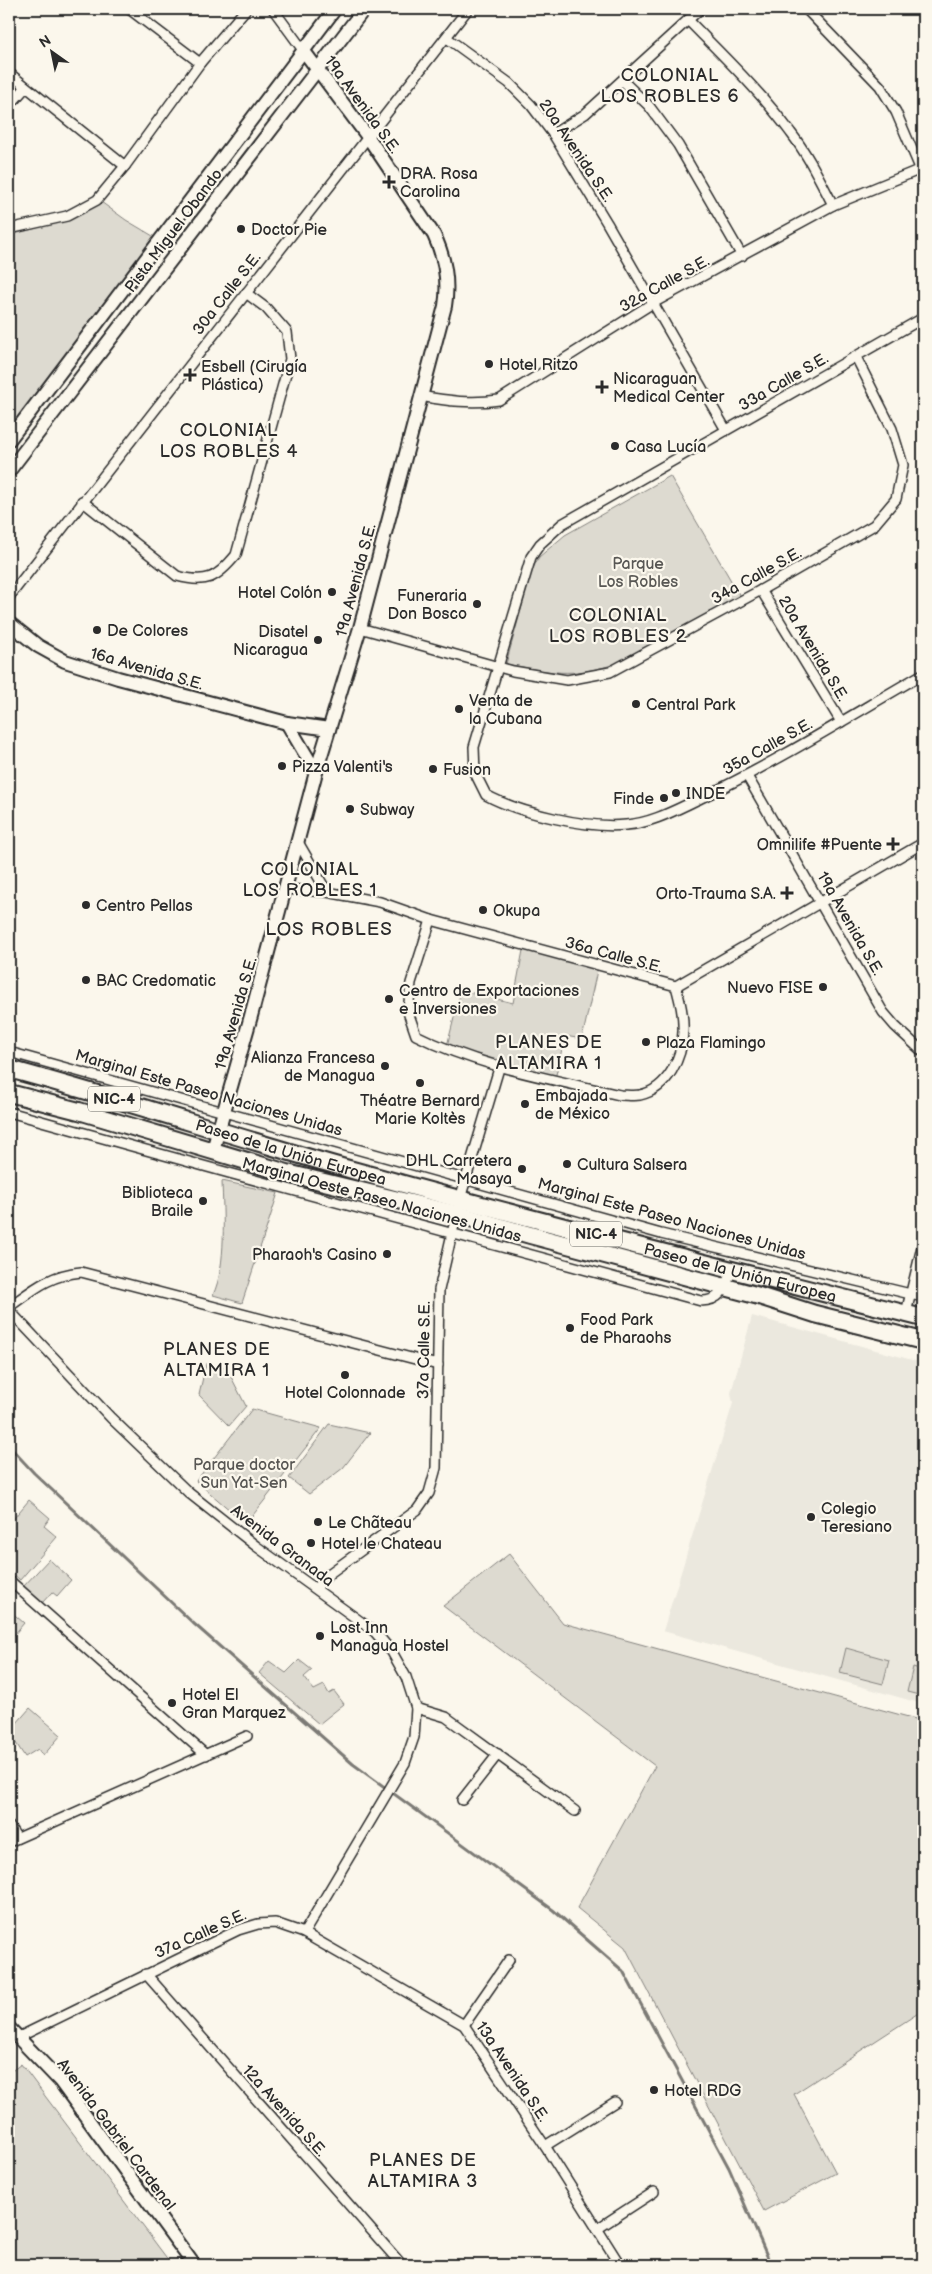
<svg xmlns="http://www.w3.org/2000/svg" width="932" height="2274" font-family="'Balsamiq Sans',sans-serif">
	<rect width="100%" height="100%" fill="#fbf7ec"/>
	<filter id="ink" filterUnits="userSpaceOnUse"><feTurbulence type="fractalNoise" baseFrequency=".02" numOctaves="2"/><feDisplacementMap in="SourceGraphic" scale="10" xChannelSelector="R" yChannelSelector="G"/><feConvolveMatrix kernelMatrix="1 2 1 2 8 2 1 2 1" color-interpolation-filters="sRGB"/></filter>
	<g filter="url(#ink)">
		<path fill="#ebe8de" d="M752,1316L923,1363V1704L663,1631L733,1403L731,1393Z"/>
		<g fill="#dddad0" stroke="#84827e">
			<path d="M101,202L126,220L158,239L9,434V233H18L70,219Z"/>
			<path d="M670,476L740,596L615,664C570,678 550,672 506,664L532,570L539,557L565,535Z"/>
			<path d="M524,945L598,966L582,1039L565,1036L555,1079L446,1050L461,990L513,1003Z"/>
			<path d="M222,1181L278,1193L242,1303L213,1295C227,1265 223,1214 222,1181Z"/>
			<path d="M206,1364L226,1367L246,1406L229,1426L199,1395Z"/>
			<path d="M252,1409L321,1428L246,1524L196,1481Z"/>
			<path d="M329,1424L370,1433L343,1468L309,1494L289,1478Z"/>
			<path d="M29,1500L50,1518L44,1526L57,1537L20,1580L9,1570V1524Z"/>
			<path d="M509,1554L563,1623L923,1721V2010L794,2094L836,2173L764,2211L625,1947L577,1908L655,1766L443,1606Z"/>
			<path d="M49,1559L71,1580L57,1596L52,1592L42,1603L23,1587Z"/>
			<path d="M9,1610L24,1623L9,1641Z"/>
			<path d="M846,1648L889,1660L883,1684L840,1673Z"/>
			<path d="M299,1660L312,1670L304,1677L314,1690L324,1685L329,1694L334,1691L344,1704L319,1724L259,1673L269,1661L286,1673Z"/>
			<path d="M913,1667L923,1670V1696L907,1692Z"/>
			<path d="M30,1708L61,1735L43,1756L38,1749L25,1757L16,1743L9,1748V1732Z"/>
			<path d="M21,2064L172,2265H9V2073Z"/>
		</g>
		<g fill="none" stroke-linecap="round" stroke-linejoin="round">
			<g stroke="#7b7a75" stroke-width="3">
				<path d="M911,9L923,21"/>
				<path d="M9,1446L34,1473L193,1623L353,1764L553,1910L623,1971L729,2168L771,2265"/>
			</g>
			<defs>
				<g id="street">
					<path d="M129,9L200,63"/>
					<path d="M273,9L303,50"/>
					<path d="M806,9L880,86L896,112L923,175"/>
					<path d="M688,20C723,56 761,92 791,133C808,155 820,180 833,205"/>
					<path d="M447,38L509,83L531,105L553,134L607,223L726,430"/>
					<path d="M9,73L125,166"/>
					<path d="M623,81L649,106L678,145L742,256"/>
					<path d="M9,106L26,87"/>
					<path d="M553,134L585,114L700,9"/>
					<path d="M9,229L67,216L97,200L125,166L200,63L246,9"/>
					<path d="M923,318L562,524L540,544L531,557L474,747L475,773L486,795C519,813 588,829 626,825C653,823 677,809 701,798C777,762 850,716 923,674"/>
					<path d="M420,396C448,401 471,404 499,400L653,303L833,205L921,169"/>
					<path d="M82,501L177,576C207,584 217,578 236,555L290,359L287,332L266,308L246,293"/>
					<path d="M761,590L841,722"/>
					<path d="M9,597L468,9"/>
					<path d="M360,628L513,671L567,680L610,672L761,590L874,525L896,499L903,465L892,429L856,357"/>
					<path d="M747,776L883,1012L895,1026L923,1052"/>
					<path d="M298,842L327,892"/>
					<path d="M286,889L327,892L380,902L431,920L676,986L923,843"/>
					<path d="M431,920L411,983L408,1012L416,1035C479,1067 552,1079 620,1095C626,1095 634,1096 640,1095C668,1089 682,1058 683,1032C684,1016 680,1001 676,986"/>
					<path d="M9,1052L661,1234L923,1297"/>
					<path d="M9,1112L229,1173L701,1301C722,1301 725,1287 732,1269"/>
					<path d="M9,1307C34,1289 49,1275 81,1272L438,1365"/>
					<path d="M9,1310L111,1418L189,1493L256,1546L375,1632L392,1652L406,1677L416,1708L414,1737L405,1763L304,1933"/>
					<path d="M906,1313L923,1243"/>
					<path d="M9,1580L206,1755"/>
					<path d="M316,1588L330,1573L417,1510L429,1493L436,1468L439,1290L460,1199L500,1065"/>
					<path d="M416,1708L446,1717L575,1811"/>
					<path d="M462,1800L498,1754"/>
					<path d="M9,1826L17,1838"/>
					<path d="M9,1842L247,1736"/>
					<path d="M146,1974L402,2265"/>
					<path d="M464,2025L509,1960"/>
					<path d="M19,2037L238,1930L258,1924L275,1923L304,1933L464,2025L545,2146L620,2265"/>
					<path d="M545,2146L615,2102"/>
					<path d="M597,2229L654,2192"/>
				</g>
				<g id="secondary">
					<path d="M9,440L335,9"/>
					<path d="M9,471L364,9"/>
					<path d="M9,623L38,646L65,661L118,678L287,723L329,729"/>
					<path d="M287,723L316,772"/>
					<path d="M213,1150L251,1016L316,772L360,628L445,306C449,281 445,258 434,235L368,137L303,50"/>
					<path d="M9,2028L60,2081L194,2265"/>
				</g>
				<g id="highway">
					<path id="s1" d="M9,1069C125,1100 240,1139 356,1171C544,1223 734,1271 923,1318"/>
					<path d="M9,1093L79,1111L287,1173L456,1214L530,1235L759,1296L815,1314L923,1341"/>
				</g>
			</defs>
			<use href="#street" stroke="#2b2b2b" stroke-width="12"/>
			<use href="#secondary" stroke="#2b2b2b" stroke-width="16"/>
			<use href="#highway" stroke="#2b2b2b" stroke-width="20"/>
			<use href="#street" stroke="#fbf7ec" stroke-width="9"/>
			<use href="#secondary" stroke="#fbf7ec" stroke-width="12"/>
			<use href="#highway" stroke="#fbf7ec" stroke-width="16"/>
		</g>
	</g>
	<g fill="#2b2b2b" stroke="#fbf7ec" stroke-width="2">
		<path d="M386.5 174.5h5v5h5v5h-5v5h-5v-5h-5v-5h5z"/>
		<circle cx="241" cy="229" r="5"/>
		<circle cx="489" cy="364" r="5"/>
		<path d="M187.5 367.5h5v5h5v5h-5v5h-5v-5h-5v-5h5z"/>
		<path d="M599.5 379.5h5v5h5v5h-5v5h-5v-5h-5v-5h5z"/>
		<circle cx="615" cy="446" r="5"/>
		<circle cx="332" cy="592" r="5"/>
		<circle cx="477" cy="604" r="5"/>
		<circle cx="97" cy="630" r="5"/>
		<circle cx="318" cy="640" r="5"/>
		<circle cx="636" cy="704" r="5"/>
		<circle cx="459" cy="709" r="5"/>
		<circle cx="282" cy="766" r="5"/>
		<circle cx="433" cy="769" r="5"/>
		<circle cx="676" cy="793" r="5"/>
		<circle cx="664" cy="798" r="5"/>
		<circle cx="350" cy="809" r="5"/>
		<path d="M890.5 836.5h5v5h5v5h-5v5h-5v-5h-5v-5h5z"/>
		<path d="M784.5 885.5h5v5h5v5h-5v5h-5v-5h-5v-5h5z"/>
		<circle cx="86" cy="905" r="5"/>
		<circle cx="483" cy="910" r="5"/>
		<circle cx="86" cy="980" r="5"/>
		<circle cx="823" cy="987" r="5"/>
		<circle cx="389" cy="999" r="5"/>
		<circle cx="646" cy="1042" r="5"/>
		<circle cx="385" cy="1066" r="5"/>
		<circle cx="420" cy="1083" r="5"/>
		<circle cx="525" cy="1104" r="5"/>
		<circle cx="567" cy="1164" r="5"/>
		<circle cx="522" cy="1169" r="5"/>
		<circle cx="203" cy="1201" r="5"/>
		<circle cx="387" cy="1254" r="5"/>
		<circle cx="570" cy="1328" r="5"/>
		<circle cx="345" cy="1375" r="5"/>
		<circle cx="811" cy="1517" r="5"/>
		<circle cx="318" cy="1522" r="5"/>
		<circle cx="311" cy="1543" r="5"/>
		<circle cx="320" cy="1636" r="5"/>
		<circle cx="172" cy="1703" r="5"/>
		<circle cx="654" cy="2090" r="5"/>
	</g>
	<g text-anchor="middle" stroke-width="4.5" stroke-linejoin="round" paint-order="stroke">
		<g fill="#fbf7ec" stroke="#696865" stroke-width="1">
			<rect x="88" y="1086.5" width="52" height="25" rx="4"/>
			<rect x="570" y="1221.5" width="52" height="25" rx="4"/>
		</g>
		<g font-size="15" font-weight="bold" fill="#2b2b2b">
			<text x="114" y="1104">NIC-4</text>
			<text x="596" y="1239">NIC-4</text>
		</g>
		<g font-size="16" fill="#2b2b2b" stroke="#fbf7ec">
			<text transform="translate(363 104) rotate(54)" y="6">19a Avenida S.E.</text>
			<text transform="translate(577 150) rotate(56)" y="6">20a Avenida S.E.</text>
			<text transform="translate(173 230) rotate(-53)" y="6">Pista Miguel Obando</text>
			<text transform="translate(664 283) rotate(-29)" y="6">32a Calle S.E.</text>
			<text transform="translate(226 293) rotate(-52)" y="6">30a Calle S.E.</text>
			<text transform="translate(783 381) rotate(-30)" y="6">33a Calle S.E.</text>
			<text transform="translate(756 575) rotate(-29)" y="6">34a Calle S.E.</text>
			<text transform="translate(355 580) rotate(-75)" y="6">19a Avenida S.E.</text>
			<text transform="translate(814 648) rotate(59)" y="6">20a Avenida S.E.</text>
			<text transform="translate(147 668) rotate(16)" y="6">16a Avenida S.E.</text>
			<text transform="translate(767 746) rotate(-29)" y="6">35a Calle S.E.</text>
			<text transform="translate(851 923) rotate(60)" y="6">19a Avenida S.E.</text>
			<text transform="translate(614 954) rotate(15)" y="6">36a Calle S.E.</text>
			<text transform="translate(235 1013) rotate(-74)" y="6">19a Avenida S.E.</text>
			<text transform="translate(209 1092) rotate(16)" y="6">Marginal Este Paseo Naciones Unidas</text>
			<text dy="6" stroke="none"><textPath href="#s1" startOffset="294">Paseo de la Unión Europea</textPath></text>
			<text transform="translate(382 1199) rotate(15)" y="6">Marginal Oeste Paseo Naciones Unidas</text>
			<text transform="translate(672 1218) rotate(15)" y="6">Marginal Este Paseo Naciones Unidas</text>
			<text dy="6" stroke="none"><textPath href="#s1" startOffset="759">Paseo de la Unión Europea</textPath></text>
			<text transform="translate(423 1350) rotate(-89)" y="6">37a Calle S.E.</text>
			<text transform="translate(283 1545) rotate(37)" y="6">Avenida Granada</text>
			<text transform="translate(200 1933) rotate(-24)" y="6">37a Calle S.E.</text>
			<text transform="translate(513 2071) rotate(56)" y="6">13a Avenida S.E.</text>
			<text transform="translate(285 2110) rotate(48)" y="6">12a Avenida S.E.</text>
			<text transform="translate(117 2134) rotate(53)" y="6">Avenida Gabriel Cardenal</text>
		</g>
		<g font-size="16" fill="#2b2b2b" stroke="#fbf7ec" text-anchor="start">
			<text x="400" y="179">DRA. Rosa<tspan x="400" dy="18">Carolina</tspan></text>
			<text x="251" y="235">Doctor Pie</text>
			<text x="499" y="370">Hotel Ritzo</text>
			<text x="201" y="372">Esbell (Cirugía<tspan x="201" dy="18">Plástica)</tspan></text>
			<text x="613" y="384">Nicaraguan<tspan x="613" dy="18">Medical Center</tspan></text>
			<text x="625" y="452">Casa Lucía</text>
			<text x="322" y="598" text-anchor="end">Hotel Colón</text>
			<text x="467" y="601" text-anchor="end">Funeraria<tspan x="467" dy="18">Don Bosco</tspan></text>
			<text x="107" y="636">De Colores</text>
			<text x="308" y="637" text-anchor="end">Disatel<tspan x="308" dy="18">Nicaragua</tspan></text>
			<text x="469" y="706">Venta de<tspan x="469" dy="18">la Cubana</tspan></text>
			<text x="646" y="710">Central Park</text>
			<text x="292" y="772">Pizza Valenti's</text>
			<text x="443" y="775">Fusion</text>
			<text x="686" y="799">INDE</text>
			<text x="654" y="804" text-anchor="end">Finde</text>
			<text x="360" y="815">Subway</text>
			<text x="882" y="850" text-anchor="end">Omnilife #Puente</text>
			<text x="776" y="899" text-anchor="end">Orto-Trauma S.A.</text>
			<text x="96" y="911">Centro Pellas</text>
			<text x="493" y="916">Okupa</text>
			<text x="96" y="986">BAC Credomatic</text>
			<text x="813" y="993" text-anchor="end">Nuevo FISE</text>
			<text x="399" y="996">Centro de Exportaciones<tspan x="399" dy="18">e Inversiones</tspan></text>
			<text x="656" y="1048">Plaza Flamingo</text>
			<text x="375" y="1063" text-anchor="end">Alianza Francesa<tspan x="375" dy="18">de Managua</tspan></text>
			<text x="535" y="1101">Embajada<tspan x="535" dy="18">de México</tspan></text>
			<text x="420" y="1106" text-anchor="middle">Théatre Bernard<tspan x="420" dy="18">Marie Koltès</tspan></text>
			<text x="512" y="1166" text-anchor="end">DHL Carretera<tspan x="512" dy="18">Masaya</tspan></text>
			<text x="577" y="1170">Cultura Salsera</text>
			<text x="193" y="1198" text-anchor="end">Biblioteca<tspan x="193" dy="18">Braile</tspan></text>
			<text x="377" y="1260" text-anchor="end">Pharaoh's Casino</text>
			<text x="580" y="1325">Food Park<tspan x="580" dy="18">de Pharaohs</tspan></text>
			<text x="345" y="1398" text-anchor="middle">Hotel Colonnade</text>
			<text x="821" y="1514">Colegio<tspan x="821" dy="18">Teresiano</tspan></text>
			<text x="328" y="1528">Le Chãteau</text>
			<text x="321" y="1549">Hotel le Chateau</text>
			<text x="330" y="1633">Lost Inn<tspan x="330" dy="18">Managua Hostel</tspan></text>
			<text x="182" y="1700">Hotel El<tspan x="182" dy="18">Gran Marquez</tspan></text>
			<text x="664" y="2096">Hotel RDG</text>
		</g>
		<g font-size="16" fill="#585754" stroke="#fbf7ec">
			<text x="638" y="569">Parque<tspan x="638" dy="18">Los Robles</tspan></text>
			<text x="244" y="1470">Parque doctor<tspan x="244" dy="18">Sun Yat-Sen</tspan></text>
		</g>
		<g font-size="18" letter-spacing="1" fill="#2b2b2b" stroke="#fbf7ec">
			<text x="670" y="81">COLONIAL<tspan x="670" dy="21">LOS ROBLES 6</tspan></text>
			<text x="229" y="436">COLONIAL<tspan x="229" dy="21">LOS ROBLES 4</tspan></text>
			<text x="618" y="621">COLONIAL<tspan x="618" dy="21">LOS ROBLES 2</tspan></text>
			<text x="310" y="875">COLONIAL<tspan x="310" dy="21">LOS ROBLES 1</tspan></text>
			<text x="549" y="1048">PLANES DE<tspan x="549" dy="21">ALTAMIRA 1</tspan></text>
			<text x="217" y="1355">PLANES DE<tspan x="217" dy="21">ALTAMIRA 1</tspan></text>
			<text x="423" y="2166">PLANES DE<tspan x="423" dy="21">ALTAMIRA 3</tspan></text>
		</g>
		<g font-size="19" letter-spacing="1" fill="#2b2b2b" stroke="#fbf7ec">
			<text x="329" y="935">LOS ROBLES</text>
		</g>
	</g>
	<rect width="932" height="2274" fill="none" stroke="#fbf7ec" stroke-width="30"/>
	<rect x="15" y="15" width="902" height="2244" fill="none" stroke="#2b2b2b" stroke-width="2" filter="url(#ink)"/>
	<g transform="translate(52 52) rotate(327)" stroke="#fbf7ec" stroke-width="4" paint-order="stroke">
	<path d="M0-4L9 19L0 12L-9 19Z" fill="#2b2b2b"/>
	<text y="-8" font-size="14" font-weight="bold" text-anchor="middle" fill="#2b2b2b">N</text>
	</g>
</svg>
